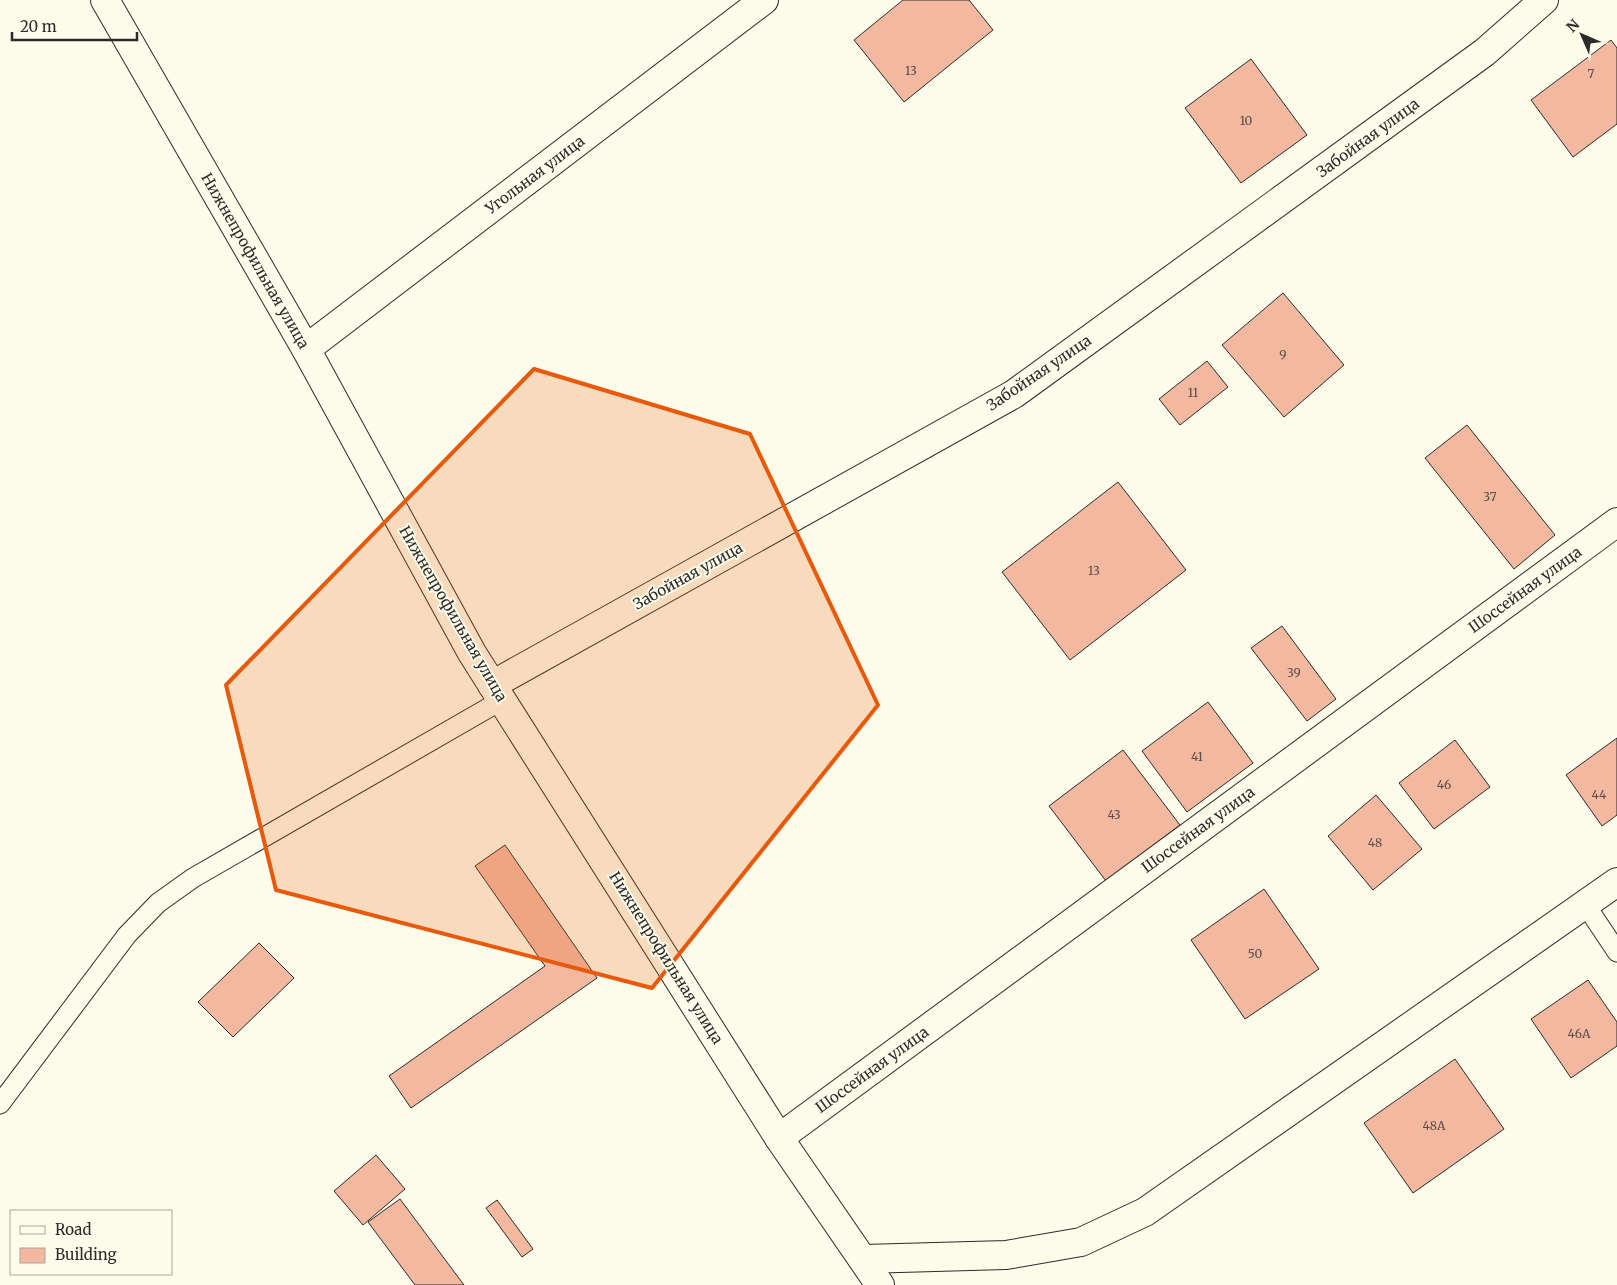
<svg xmlns="http://www.w3.org/2000/svg" width="1617" height="1285" font-family="Merriweather,serif">
	<rect width="100%" height="100%" fill="#fdfbea"/>
	<g fill="#f2b8a0" stroke="#2b2b2b">
		<path d="M903,0H969L993,30L904,102L854,40Z"/>
		<path d="M1611,40L1617,48V124L1573,157L1531,100Z"/>
		<path d="M1251,59L1307,135L1241,183L1185,108Z"/>
		<path d="M1283,293L1344,365L1284,417L1222,345Z"/>
		<path d="M1207,361L1228,387L1180,425L1159,399Z"/>
		<path d="M1467,425L1555,535L1514,569L1425,458Z"/>
		<path d="M1118,482L1186,570L1070,660L1002,572Z"/>
		<path d="M1282,626L1336,699L1307,721L1251,648Z"/>
		<path d="M1208,702L1253,763L1187,812L1142,751Z"/>
		<path d="M1617,738V815L1602,826L1566,775Z"/>
		<path d="M1455,740L1490,787L1434,829L1399,783Z"/>
		<path d="M1123,750L1180,825L1106,881L1049,806Z"/>
		<path d="M1376,795L1422,849L1373,890L1328,836Z"/>
		<path d="M505,845L597,978L411,1108L389,1076L545,966L475,866Z"/>
		<path d="M1264,889L1319,969L1245,1019L1191,940Z"/>
		<path d="M259,943L294,978L233,1037L198,1002Z"/>
		<path d="M1588,980L1617,1022V1046L1571,1078L1531,1019Z"/>
		<path d="M1455,1059L1504,1129L1413,1193L1364,1123Z"/>
		<path d="M376,1155L405,1189L363,1225L334,1191Z"/>
		<path d="M400,1199L464,1285H415L368,1222Z"/>
		<path d="M497,1200L533,1249L522,1257L486,1208Z"/>
	</g>
	<g fill="none" stroke-linecap="round" stroke-linejoin="round">
		<defs>
			<g id="lane">
				<path d="M1585,904L1617,952"/>
				<path d="M0,1104L127,935L158,903L193,878L502,700"/>
			</g>
			<g id="street">
				<path d="M306,349L764,0"/>
				<path d="M492,685L1014,394L1485,52L1544,0"/>
				<path d="M779,1138L1617,522"/>
				<path d="M864,1259L1006,1255L1081,1242L1145,1212L1617,882"/>
			</g>
			<path id="secondary" d="M105,0L306,349L472,653L779,1138L880,1285"/>
		</defs>
		<use href="#lane" stroke="#2b2b2b" stroke-width="21"/>
		<use href="#street" stroke="#2b2b2b" stroke-width="30"/>
		<use href="#secondary" stroke="#2b2b2b" stroke-width="30"/>
		<use href="#lane" stroke="#fdfbea" stroke-width="19"/>
		<use href="#street" stroke="#fdfbea" stroke-width="28"/>
		<use href="#secondary" stroke="#fdfbea" stroke-width="28"/>
	</g>
	<path fill="#e8590c" fill-opacity="0.2" stroke="#e8590c" stroke-width="4" stroke-linejoin="round" d="M534,369L750,434L878,705L652,988L276,890L226,685Z"/>
	<g text-anchor="middle" stroke-width="4" stroke-linejoin="round" paint-order="stroke">
		<g font-size="12" fill="#5d4e48">
			<text x="911" y="75">13</text>
			<text x="1591" y="78">7</text>
			<text x="1246" y="125">10</text>
			<text x="1283" y="359">9</text>
			<text x="1193" y="397">11</text>
			<text x="1490" y="501">37</text>
			<text x="1094" y="575">13</text>
			<text x="1294" y="677">39</text>
			<text x="1197" y="761">41</text>
			<text x="1444" y="789">46</text>
			<text x="1599" y="799">44</text>
			<text x="1114" y="819">43</text>
			<text x="1375" y="847">48</text>
			<text x="1255" y="958">50</text>
			<text x="1579" y="1038">46А</text>
			<text x="1434" y="1130">48А</text>
		</g>
		<g font-size="15" fill="#2b2b2b" stroke="#fdfbea">
			<text transform="translate(1368 138) rotate(-36)" y="5">Забойная улица</text>
			<text transform="translate(535 175) rotate(-37)" y="5">Угольная улица</text>
			<text transform="translate(255 261) rotate(60)" y="5">Нижнепрофильная улица</text>
			<text transform="translate(1039 373) rotate(-34)" y="5">Забойная улица</text>
			<text transform="translate(688 576) rotate(-29)" y="5">Забойная улица</text>
			<text transform="translate(1525 590) rotate(-36)" y="5">Шоссейная улица</text>
			<text transform="translate(453 614) rotate(60)" y="5">Нижнепрофильная улица</text>
			<text transform="translate(1198 830) rotate(-36)" y="5">Шоссейная улица</text>
			<text transform="translate(666 958) rotate(58)" y="5">Нижнепрофильная улица</text>
			<text transform="translate(872 1070) rotate(-36)" y="5">Шоссейная улица</text>
		</g>
	</g>
	<rect x="10" y="1210" width="162" height="65" fill="#fdfbea" stroke="#a9a89e"/>
	<rect x="20" y="1226" width="25" height="8" fill="#fdfbea" stroke="#a9a89e"/>
	<text x="55" y="1235" font-size="15" fill="#2b2b2b">Road</text>
	<rect x="20" y="1248" width="25" height="15" fill="#f2b8a0" stroke="#a9a89e"/>
	<text x="55" y="1260" font-size="15" fill="#2b2b2b">Building</text>
	<g transform="translate(1582 35) rotate(315)" stroke="#fdfbea" stroke-width="4" paint-order="stroke">
	<path d="M0-4L9 19L0 12L-9 19Z" fill="#2b2b2b"/>
	<text y="-8" font-size="14" font-weight="bold" text-anchor="middle" fill="#2b2b2b">N</text>
	</g>
	<path d="M12 32v8h125v-8" fill="none" stroke="#2b2b2b" stroke-width="2.5"/>
	<text x="20" y="32" font-size="15" fill="#2b2b2b" stroke="#fdfbea" stroke-width="4" paint-order="stroke">20 m</text>
</svg>
